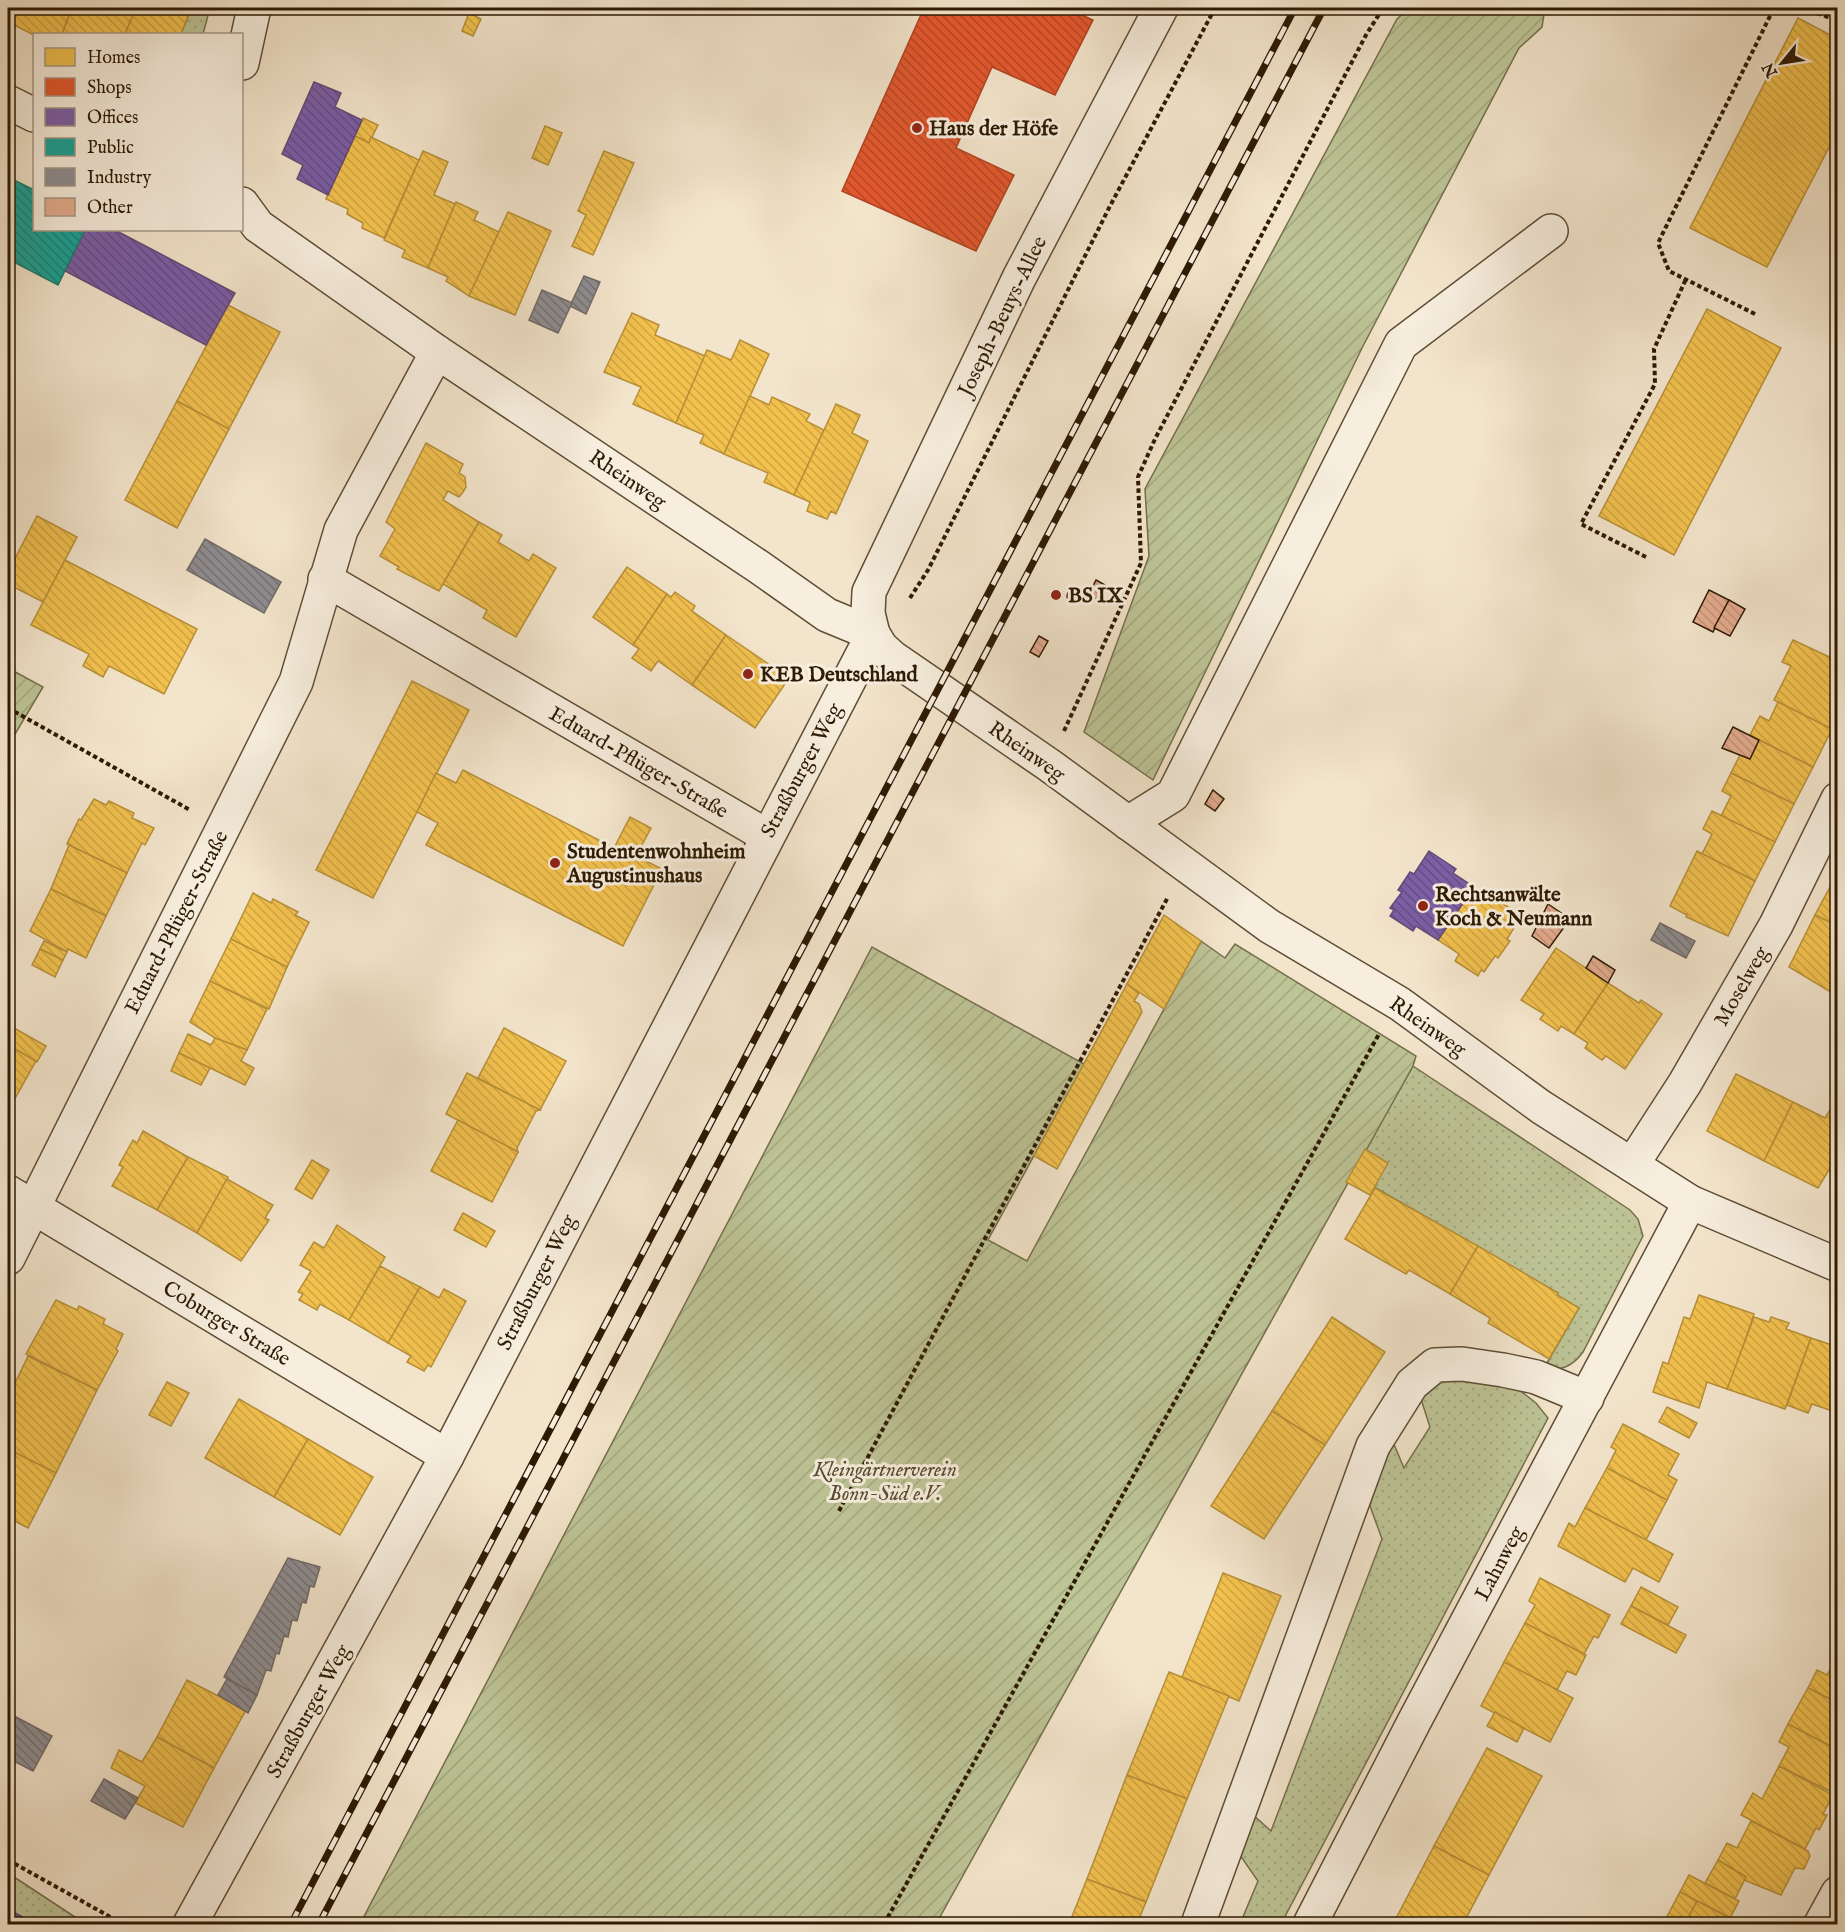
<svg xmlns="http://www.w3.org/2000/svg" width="1845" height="1932" font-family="'IM FELL English',serif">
	<defs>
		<pattern id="grass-dots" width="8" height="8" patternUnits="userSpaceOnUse" patternTransform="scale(1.5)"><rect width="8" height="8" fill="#bdc496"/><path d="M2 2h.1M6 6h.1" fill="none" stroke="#a3a880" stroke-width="1.8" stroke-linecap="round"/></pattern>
		<pattern id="garden-furrows" width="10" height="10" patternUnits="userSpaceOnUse" patternTransform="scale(1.5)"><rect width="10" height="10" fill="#bdc496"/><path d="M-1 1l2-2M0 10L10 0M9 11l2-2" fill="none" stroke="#a3a880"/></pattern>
		<pattern id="homes-back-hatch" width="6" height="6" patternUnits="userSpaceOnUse" patternTransform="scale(1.5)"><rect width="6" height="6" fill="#f2c14e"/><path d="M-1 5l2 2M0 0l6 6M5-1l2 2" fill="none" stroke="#d0a542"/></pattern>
		<pattern id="shops-back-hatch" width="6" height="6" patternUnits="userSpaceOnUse" patternTransform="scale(1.5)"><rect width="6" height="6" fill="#e4572e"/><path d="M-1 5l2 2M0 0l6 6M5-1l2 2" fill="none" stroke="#b94725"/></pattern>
		<pattern id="offices-back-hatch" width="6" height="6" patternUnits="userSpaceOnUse" patternTransform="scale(1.5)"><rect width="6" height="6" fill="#7b5ea7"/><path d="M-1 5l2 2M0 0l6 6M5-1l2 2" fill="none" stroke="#654d86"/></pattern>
		<pattern id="public-back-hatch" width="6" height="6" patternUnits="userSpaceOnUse" patternTransform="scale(1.5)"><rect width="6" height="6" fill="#17a398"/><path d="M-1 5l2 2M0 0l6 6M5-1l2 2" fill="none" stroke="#15847a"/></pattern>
		<pattern id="industry-back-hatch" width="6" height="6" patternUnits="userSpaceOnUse" patternTransform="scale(1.5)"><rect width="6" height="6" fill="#8d8d92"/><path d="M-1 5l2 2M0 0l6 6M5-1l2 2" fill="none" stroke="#747275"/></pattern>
		<pattern id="building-back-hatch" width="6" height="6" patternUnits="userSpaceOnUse" patternTransform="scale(1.5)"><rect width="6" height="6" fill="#e4ac8f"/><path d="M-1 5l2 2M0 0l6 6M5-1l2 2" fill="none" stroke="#c4937a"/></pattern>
	</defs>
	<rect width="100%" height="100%" fill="#f3e5cc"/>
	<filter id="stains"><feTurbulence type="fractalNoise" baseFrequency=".00333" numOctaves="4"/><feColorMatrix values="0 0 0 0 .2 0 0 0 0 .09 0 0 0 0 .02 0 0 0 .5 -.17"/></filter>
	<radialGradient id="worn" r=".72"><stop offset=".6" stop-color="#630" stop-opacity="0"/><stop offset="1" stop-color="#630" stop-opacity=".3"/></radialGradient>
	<g fill="url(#grass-dots)" stroke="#756f4c" stroke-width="1.5">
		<path d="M188,8H210L203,34H181L191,9Z"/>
		<path d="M1413,1066L1630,1210L1638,1219L1643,1236L1583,1352C1573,1366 1560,1372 1544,1368L1579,1308L1557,1295L1558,1293L1374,1187L1365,1149Z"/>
		<path d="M1440,1379L1509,1382L1536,1403L1548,1418L1281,1924H1240L1258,1881L1235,1848L1252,1814L1271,1831L1382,1539L1366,1495L1390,1435L1404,1468L1430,1427L1419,1393Z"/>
		<path d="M8,1873L84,1923L86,1924H35L8,1909Z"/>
	</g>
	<g fill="url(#garden-furrows)" stroke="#756f4c" stroke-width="1.5">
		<path d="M1409,8H1545L1542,27L1519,48L1362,348L1153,780L1084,732L1149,556L1145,489L1397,19Z"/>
		<path d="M8,668L43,687L8,746Z"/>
		<path d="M1201,941L1225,958L1235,944L1416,1056L1413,1066L936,1924H360L872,947L1084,1064L988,1240L1027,1261Z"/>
	</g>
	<g fill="url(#homes-back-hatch)" stroke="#b78f38" stroke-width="1.5">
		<path d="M8,8H72L62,34L34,35L8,22Z"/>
		<path d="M72,8H136L125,34H62Z"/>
		<path d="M136,8H188L191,9L181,34H125Z"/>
		<path d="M469,13L481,19L473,36L462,31Z"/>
		<path d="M1798,18L1838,39V130L1767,267L1690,228Z"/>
		<path d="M363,118L378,125L369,143L355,136Z"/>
		<path d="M545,126L562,133L548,165L532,158Z"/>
		<path d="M355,136L369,143L371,137L419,160L384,238L362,228L363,223L347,214L348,209L326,199Z"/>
		<path d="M423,151L448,162L434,195L455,204L428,268L402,257L405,250L384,240Z"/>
		<path d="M604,151L634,163L593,255L572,246L586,215L578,211Z"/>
		<path d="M456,202L478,212L474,220L499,232L469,296L446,281L448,277L428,268Z"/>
		<path d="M508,212L551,231L515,315L469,296Z"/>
		<path d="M228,305L280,332L229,429L177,401Z"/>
		<path d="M1707,309L1781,348L1674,555L1599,516Z"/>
		<path d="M632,313L659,325L655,335L705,356L676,423L633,404L641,387L604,372Z"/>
		<path d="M740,340L769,354L724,454L700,443L704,435L676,423L707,350L731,360Z"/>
		<path d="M750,396L769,405L772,397L810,414L806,421L824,430L794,495L764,482L768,473L724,454Z"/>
		<path d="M177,401L229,429L177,528L125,500Z"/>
		<path d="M836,404L860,415L852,433L868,441L836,514L831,511L827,519L807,511L810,502L794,495Z"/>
		<path d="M426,443L463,464L459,473L465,477L466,487L463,492L459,497L448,491L443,500L479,522L439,591L397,569L399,567L380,556L395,529L386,522Z"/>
		<path d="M37,516L77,537L43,602L8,584V572Z"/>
		<path d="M479,522L502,535L498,542L529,561L533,554L556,568L516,637L483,618L487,610L443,584Z"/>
		<path d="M65,560L197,629L164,694L109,666L103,677L83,666L89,654L31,625Z"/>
		<path d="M627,567L667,594L633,645L593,617Z"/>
		<path d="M675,592L695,606L692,611L726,635L692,685L658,661L651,671L632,658L639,649L633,645L667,594L671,597Z"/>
		<path d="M726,635L789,678L755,728L692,685Z"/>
		<path d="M1793,640L1838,661V718L1832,729L1774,700L1791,666L1782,662Z"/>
		<path d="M412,681L469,710L373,898L316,870Z"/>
		<path d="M1778,702L1832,729L1813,767L1750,735L1760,716L1769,721Z"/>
		<path d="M1759,740L1813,767L1794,804L1731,773L1740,755L1750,759Z"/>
		<path d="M463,770L614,848L630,817L651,828L636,856L662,869L623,946L426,845L438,823L417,812L436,773L456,783Z"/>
		<path d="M1731,773L1794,804L1775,842L1721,816L1731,796L1722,791Z"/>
		<path d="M94,799L106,805L109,801L134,813L132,818L154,828L145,845L142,843L127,873L67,844L79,819L81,820Z"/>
		<path d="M1712,811L1775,842L1755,881L1702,854L1712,834L1703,829Z"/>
		<path d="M69,845L127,873L106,916L51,889Z"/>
		<path d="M1697,851L1755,881L1728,936L1686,917L1687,915L1670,906Z"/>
		<path d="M1838,872V926L1815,915Z"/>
		<path d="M1474,887L1522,915L1507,939L1510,941L1498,958L1495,956L1484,972L1481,970L1478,976L1455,961L1459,954L1438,940Z"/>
		<path d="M51,889L106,916L86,958L68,949L67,952L30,931Z"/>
		<path d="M253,893L271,903L273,899L298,912L295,915L309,922L287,967L231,939Z"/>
		<path d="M1164,915L1201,941L1164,1009L1127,984Z"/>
		<path d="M1815,915L1838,926V991L1831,988L1829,991L1789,967Z"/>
		<path d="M231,939L287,967L269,1009L210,981Z"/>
		<path d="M44,941L67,952L63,960L40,949Z"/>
		<path d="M1556,948L1608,983L1574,1034L1561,1026L1558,1031L1540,1019L1544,1014L1521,1000Z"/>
		<path d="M40,949L63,960L55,977L32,965Z"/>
		<path d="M210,981L267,1009L247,1050L215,1038L190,1022Z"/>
		<path d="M1608,983L1639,1003L1641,1000L1662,1014L1625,1069L1606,1056L1602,1060L1585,1048L1588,1043L1574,1034Z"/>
		<path d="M1127,984L1139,993L1134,1001L1139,1004L1142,1012L1057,1169L1034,1156Z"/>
		<path d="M14,1028L46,1046L37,1062L8,1045Z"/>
		<path d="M504,1028L566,1061L540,1110L478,1078Z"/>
		<path d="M188,1034L211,1045L215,1038L247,1050L241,1061L254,1068L245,1085L179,1053Z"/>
		<path d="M8,1045L36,1061L8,1111Z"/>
		<path d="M179,1053L210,1068L201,1085L171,1071Z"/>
		<path d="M467,1073L540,1110L536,1111L517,1148L518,1152L446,1114Z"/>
		<path d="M1736,1074L1793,1102L1764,1161L1707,1131Z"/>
		<path d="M1793,1102L1825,1118L1830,1110L1838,1114V1155L1818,1188L1764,1161Z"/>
		<path d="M458,1120L518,1152L492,1202L431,1171Z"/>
		<path d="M143,1131L188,1157L157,1210L112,1186L123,1167L119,1165L133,1140L137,1143Z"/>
		<path d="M1365,1149L1388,1163L1370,1195L1346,1182Z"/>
		<path d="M188,1157L228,1177L197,1233L157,1210Z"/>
		<path d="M312,1160L329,1170L312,1199L295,1189Z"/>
		<path d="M227,1179L273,1205L265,1218L269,1220L241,1261L197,1233Z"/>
		<path d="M1375,1188L1478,1246L1450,1294L1409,1270L1406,1274L1345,1239Z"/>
		<path d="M463,1213L495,1231L486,1247L454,1230Z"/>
		<path d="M337,1225L385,1257L349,1320L320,1304L317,1310L299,1300L303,1294L298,1292L311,1271L300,1265L314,1242L324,1248Z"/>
		<path d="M1478,1246L1558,1293L1557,1295L1579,1308L1549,1359L1488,1323L1490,1318L1450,1294Z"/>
		<path d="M380,1266L420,1287L388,1343L349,1320Z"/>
		<path d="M420,1287L439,1298L444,1289L466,1301L431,1367L428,1365L424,1371L407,1362L411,1356L388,1343Z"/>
		<path d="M1699,1295L1754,1314L1730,1385L1727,1389L1707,1382L1699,1408L1653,1392L1663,1362L1668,1364L1684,1317L1690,1319Z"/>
		<path d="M56,1300L77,1310L79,1306L105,1319L103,1324L123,1334L116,1349L118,1351L97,1390L26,1354Z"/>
		<path d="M1332,1317L1385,1352L1325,1445L1272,1411Z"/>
		<path d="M1754,1317L1769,1322L1771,1317L1789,1323L1786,1329L1811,1338L1785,1409L1727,1389Z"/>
		<path d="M1811,1338L1832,1345L1833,1343L1838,1344V1413L1812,1404L1808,1413L1787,1405Z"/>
		<path d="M28,1356L97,1390L56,1473L8,1449V1398Z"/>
		<path d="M167,1382L189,1393L171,1426L149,1415Z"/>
		<path d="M239,1399L308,1439L274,1497L205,1458Z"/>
		<path d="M1667,1407L1697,1423L1689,1438L1659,1422Z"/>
		<path d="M1272,1411L1325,1445L1264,1539L1211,1506Z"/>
		<path d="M1623,1424L1679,1454L1668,1475L1677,1480L1667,1500L1607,1468L1616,1450L1611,1447Z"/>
		<path d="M308,1439L373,1477L340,1535L274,1497Z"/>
		<path d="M8,1449L56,1473L28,1528L9,1518L8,1520Z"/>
		<path d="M1607,1468L1667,1500L1646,1540L1585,1508Z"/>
		<path d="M1585,1508L1673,1554L1659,1582L1633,1568L1625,1582L1558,1546L1569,1523L1575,1527Z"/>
		<path d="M1223,1573L1281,1596L1239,1701L1182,1677Z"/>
		<path d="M1540,1578L1610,1615L1598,1638L1594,1636L1584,1654L1525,1623L1535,1605L1529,1601Z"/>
		<path d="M1641,1587L1678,1607L1668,1625L1631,1606Z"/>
		<path d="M1631,1606L1686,1635L1676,1653L1621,1624Z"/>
		<path d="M1525,1623L1586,1655L1576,1675L1567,1671L1557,1690L1504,1662Z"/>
		<path d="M1836,1658H1838V1703L1808,1688L1817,1670L1827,1675Z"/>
		<path d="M1504,1662L1573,1698L1550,1742L1481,1706Z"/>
		<path d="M1169,1672L1229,1696L1187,1799L1127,1775Z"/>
		<path d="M187,1680L246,1710L214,1768L157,1737Z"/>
		<path d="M1808,1688L1838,1703V1750L1788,1724Z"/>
		<path d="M1495,1712L1524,1728L1517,1742L1487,1726Z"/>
		<path d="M1788,1724L1838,1750V1795L1779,1766L1789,1747L1779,1742Z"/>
		<path d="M157,1737L214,1768L183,1827L135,1803L145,1786L111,1768L119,1750L142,1762Z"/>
		<path d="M1487,1748L1542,1776L1489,1875L1434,1846Z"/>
		<path d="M1779,1766L1833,1795L1823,1814L1827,1815L1819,1830L1816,1828L1805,1849L1741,1815L1753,1793L1762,1799Z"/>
		<path d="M1127,1775L1187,1799L1146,1902L1087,1879Z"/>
		<path d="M1751,1821L1808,1851L1810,1856L1804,1869L1795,1868L1781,1895L1744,1880L1746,1877L1718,1860L1727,1843L1737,1848Z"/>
		<path d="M1434,1846L1489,1875L1463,1924H1393Z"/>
		<path d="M1718,1860L1746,1877L1735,1899L1705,1883Z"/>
		<path d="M1689,1875L1739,1901L1730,1918L1680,1892Z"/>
		<path d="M1087,1879L1146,1902L1137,1924H1069Z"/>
		<path d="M1680,1892L1697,1901L1685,1924H1663Z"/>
		<path d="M1697,1901L1730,1918L1742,1924H1685Z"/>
	</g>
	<path fill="url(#shops-back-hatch)" stroke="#ad4521" stroke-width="1.5" d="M924,8H1067L1093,20L1055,95L992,67L956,148L1014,175L976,251L842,191Z"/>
	<g fill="url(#offices-back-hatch)" stroke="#644a76" stroke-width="1.5">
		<path d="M314,82L341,93L335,107L362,120L328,195L297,179L303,165L282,154Z"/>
		<path d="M85,230H115L235,293L206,345L65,271Z"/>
		<path d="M1429,851L1456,869L1453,873L1474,887L1438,940L1416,926L1413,931L1390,916L1394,910L1390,908L1402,892L1398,890L1410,872L1414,874Z"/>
		<path d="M8,1909L35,1924H8Z"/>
	</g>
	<path fill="url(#public-back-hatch)" stroke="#1e7a6b" stroke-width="1.5" d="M8,177L34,190V230H85L58,285L8,259Z"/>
	<g fill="url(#industry-back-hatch)" stroke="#706a67" stroke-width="1.5">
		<path d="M584,276L600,282L586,314L570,306Z"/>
		<path d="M542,290L572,303L558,333L529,320Z"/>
		<path d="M205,539L281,582L264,613L187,570Z"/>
		<circle cx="1056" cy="595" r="6"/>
		<path d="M1660,923L1695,941L1686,958L1651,940Z"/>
		<path d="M288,1558L320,1567L314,1587L310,1586L306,1603L302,1602L297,1621L292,1620L288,1637L284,1636L279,1654L276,1653L271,1671L266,1670L257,1695L224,1677Z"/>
		<path d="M227,1679L257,1695L248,1713L218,1695Z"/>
		<path d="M16,1717L52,1736L33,1771L8,1758V1733Z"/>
		<path d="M104,1779L138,1798L125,1819L91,1801Z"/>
	</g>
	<g fill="url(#building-back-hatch)" stroke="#2d1a03" stroke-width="1.5">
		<path d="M1096,580L1105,585L1097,600L1088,596Z"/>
		<circle cx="1073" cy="596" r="6"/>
		<path d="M1709,590L1729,600L1713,632L1693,622Z"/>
		<path d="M1729,600L1745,609L1730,636L1714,628Z"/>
		<path d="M1039,636L1048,641L1039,657L1030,652Z"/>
		<path d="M1733,727L1759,740L1750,759L1722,748Z"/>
		<path d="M1213,790L1224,799L1215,811L1205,804Z"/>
		<path d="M1548,904L1570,919L1549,948L1532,936Z"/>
		<path d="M1593,956L1615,970L1608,983L1586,968Z"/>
	</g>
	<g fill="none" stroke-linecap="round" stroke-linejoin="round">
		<defs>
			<g id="minor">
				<path d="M242,63L254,8"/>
				<path d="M8,102L34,115"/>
				<path d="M242,204L258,226L437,352L759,567L827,615L873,634L881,647L892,657L1049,765L1269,926L1400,1004L1541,1107L1690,1202L1838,1265"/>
				<path d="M325,579L767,836"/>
				<path d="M873,634L868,613L869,592L1019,278L1161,8"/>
				<path d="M1128,823L1173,795L1401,344L1551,231"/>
				<path d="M1632,1165L1685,1083L1776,925L1838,799"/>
				<path d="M8,1192L447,1456"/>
				<path d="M8,1258L296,682L341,530L437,352"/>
				<path d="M190,1924L447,1456L873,634"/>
				<path d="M1198,1924L1373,1446L1412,1384L1435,1365L1462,1364L1503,1370L1536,1377L1587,1398"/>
				<path d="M1310,1924L1415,1720L1690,1202"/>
				<path d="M1821,1924L1838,1893"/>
			</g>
		</defs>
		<use href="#minor" stroke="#5e4d35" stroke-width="36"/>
		<g stroke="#2d1a03" stroke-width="4" stroke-dasharray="4.5 3" stroke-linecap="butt">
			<path d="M1803,8L1833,19L1838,17"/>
			<path d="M1755,314L1669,271L1658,243L1774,8"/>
			<path d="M1646,557L1581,524L1655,384L1654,349L1686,279"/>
			<path d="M910,598L928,570L1109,208L1215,8"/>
			<path d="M8,708L190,810"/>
			<path d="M1064,731L1141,563L1138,477L1155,439L1366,35L1383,8"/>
			<path d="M839,1511L1168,897"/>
			<path d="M8,1860L123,1924"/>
			<path d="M884,1924L1379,1034"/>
		</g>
		<use href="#minor" stroke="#f7eede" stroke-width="33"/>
		<defs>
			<g id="rail">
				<path d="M291,1924L1295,8"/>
				<path d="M319,1924L1324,8"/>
			</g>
		</defs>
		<use href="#rail" stroke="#2d1a03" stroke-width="7"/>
		<use href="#rail" stroke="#f7eede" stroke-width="4.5" stroke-dasharray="14" stroke-linecap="butt"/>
	</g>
	<g fill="#8f2418" stroke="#f7eede" stroke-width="2">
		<circle cx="917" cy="128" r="6"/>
		<circle cx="1056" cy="595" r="6"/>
		<circle cx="748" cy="674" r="6"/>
		<circle cx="555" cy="863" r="6"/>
		<circle cx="1423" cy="906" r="6"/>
	</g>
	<g text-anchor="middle" stroke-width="6" stroke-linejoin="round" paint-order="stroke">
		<g font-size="21" font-weight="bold" fill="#2d1a03" stroke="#f7eede" text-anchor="start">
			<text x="929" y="135">Haus der Höfe</text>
			<text x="1068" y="602">BS IX</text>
			<text x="760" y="681">KEB Deutschland</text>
			<text x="567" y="858">Studentenwohnheim<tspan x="567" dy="24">Augustinushaus</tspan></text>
			<text x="1435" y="901">Rechtsanwälte<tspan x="1435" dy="24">Koch &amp; Neumann</tspan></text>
		</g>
		<g font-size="21" fill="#2d1a03" stroke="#f7eede">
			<text transform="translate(1002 316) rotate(-64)" y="7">Joseph-Beuys-Allee</text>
			<text transform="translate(628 479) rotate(34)" y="7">Rheinweg</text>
			<text transform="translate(1027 751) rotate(35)" y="7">Rheinweg</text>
			<text transform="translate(639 762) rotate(30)" y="7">Eduard-Pflüger-Straße</text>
			<text transform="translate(801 770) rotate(-62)" y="7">Straßburger Weg</text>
			<text transform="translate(176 922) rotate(-63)" y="7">Eduard-Pflüger-Straße</text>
			<text transform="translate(1741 986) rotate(-60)" y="7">Moselweg</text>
			<text transform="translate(1428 1026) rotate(35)" y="7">Rheinweg</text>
			<text transform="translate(536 1282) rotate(-63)" y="7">Straßburger Weg</text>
			<text transform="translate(227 1323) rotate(31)" y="7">Coburger Straße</text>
			<text transform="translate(1499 1563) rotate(-62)" y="7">Lahnweg</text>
			<text transform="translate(308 1711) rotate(-61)" y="7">Straßburger Weg</text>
		</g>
		<g font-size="21" font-style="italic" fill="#584d2f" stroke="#f7eede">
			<text x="885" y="1476">Kleingärtnerverein<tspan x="885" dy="24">Bonn-Süd e.V.</tspan></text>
		</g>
	</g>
	<rect width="1845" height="1932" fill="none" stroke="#f3e5cc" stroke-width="30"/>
	<rect x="9" y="9" width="1827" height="1914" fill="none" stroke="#2d1a03" stroke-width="3"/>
	<rect x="15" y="15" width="1815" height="1902" fill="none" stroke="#2d1a03" stroke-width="1.5"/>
	<rect x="33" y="33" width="210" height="198" fill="#f7eede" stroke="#a69986" stroke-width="1.5"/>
	<rect x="45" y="48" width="30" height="18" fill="#f2c14e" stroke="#a69986" stroke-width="1.5"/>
	<text x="87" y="63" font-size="18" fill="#2d1a03">Homes</text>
	<rect x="45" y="78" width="30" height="18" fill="#e4572e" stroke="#a69986" stroke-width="1.5"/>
	<text x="87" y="93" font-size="18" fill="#2d1a03">Shops</text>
	<rect x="45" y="108" width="30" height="18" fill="#7b5ea7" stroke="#a69986" stroke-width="1.5"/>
	<text x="87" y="123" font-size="18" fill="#2d1a03">Offices</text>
	<rect x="45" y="138" width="30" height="18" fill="#17a398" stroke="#a69986" stroke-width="1.5"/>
	<text x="87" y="153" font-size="18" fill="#2d1a03">Public</text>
	<rect x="45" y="168" width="30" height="18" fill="#8d8d92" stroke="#a69986" stroke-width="1.5"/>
	<text x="87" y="183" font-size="18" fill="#2d1a03">Industry</text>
	<rect x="45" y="198" width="30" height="18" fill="#e4ac8f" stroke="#a69986" stroke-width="1.5"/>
	<text x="87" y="213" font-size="18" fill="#2d1a03">Other</text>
	<g transform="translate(1782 63) rotate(240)" stroke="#f7eede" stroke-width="4.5" paint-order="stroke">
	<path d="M0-4.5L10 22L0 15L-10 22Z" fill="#2d1a03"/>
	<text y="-9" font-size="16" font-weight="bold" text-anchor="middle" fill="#2d1a03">N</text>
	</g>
	<rect width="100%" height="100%" filter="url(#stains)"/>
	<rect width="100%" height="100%" fill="url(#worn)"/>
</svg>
